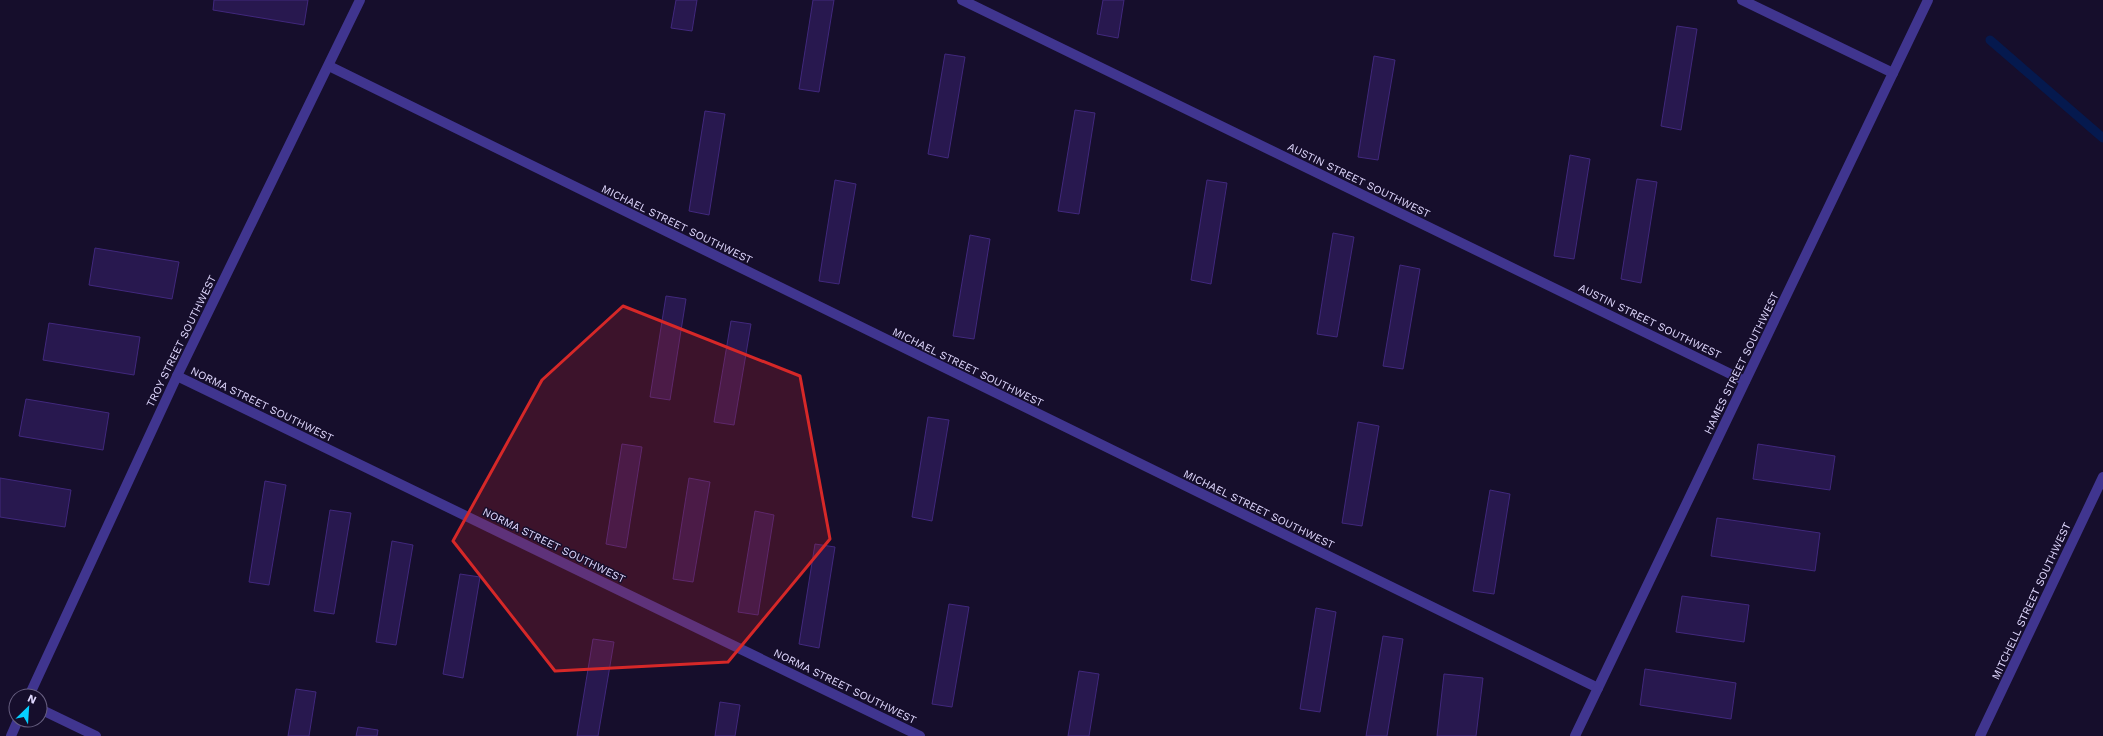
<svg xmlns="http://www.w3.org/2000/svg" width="2103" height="736" font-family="'Work Sans',sans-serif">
	<rect width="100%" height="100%" fill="#160e2c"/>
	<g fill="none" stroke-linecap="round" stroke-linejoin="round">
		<path stroke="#05194e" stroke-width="9" d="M1990,40L2103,138"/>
	</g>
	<g fill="#28184f" stroke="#41287d">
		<path d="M214,0H308L304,25L213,10Z"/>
		<path d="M676,0H697L692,31L671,28Z"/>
		<path d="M813,0H834L819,92L799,89Z"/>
		<path d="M1103,0H1124L1118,38L1097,34Z"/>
		<path d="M1677,26L1697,29L1681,130L1661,126Z"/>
		<path d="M945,54L965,57L948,158L928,154Z"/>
		<path d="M1374,56L1395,60L1378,160L1358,157Z"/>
		<path d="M1075,110L1095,113L1079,214L1058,211Z"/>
		<path d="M705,111L725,114L709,215L689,211Z"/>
		<path d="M1570,155L1590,159L1574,259L1554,256Z"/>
		<path d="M1637,179L1657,182L1641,283L1621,279Z"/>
		<path d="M835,180L856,184L839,284L819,281Z"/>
		<path d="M1207,180L1227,183L1211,284L1191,280Z"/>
		<path d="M1333,233L1354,237L1337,337L1317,334Z"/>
		<path d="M970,235L990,239L974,339L953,336Z"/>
		<path d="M95,248L179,262L172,299L89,285Z"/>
		<path d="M1400,265L1420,269L1403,369L1383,366Z"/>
		<path d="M666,296L686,299L670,400L650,397Z"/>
		<path d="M731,321L751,324L734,425L714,422Z"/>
		<path d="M49,323L140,337L134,375L43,360Z"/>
		<path d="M26,399L109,413L103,450L19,436Z"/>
		<path d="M928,417L949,420L932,521L912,517Z"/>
		<path d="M1358,422L1379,426L1362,526L1342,523Z"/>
		<path d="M622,444L642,447L626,548L606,544Z"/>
		<path d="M1758,444L1835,456L1830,490L1753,479Z"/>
		<path d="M0,478L71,490L65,527L0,517Z"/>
		<path d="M689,478L710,482L693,582L673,579Z"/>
		<path d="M265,481L286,485L269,585L249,582Z"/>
		<path d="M1490,490L1510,494L1494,594L1473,591Z"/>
		<path d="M330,510L351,513L334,614L314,611Z"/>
		<path d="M755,511L774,515L758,615L738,612Z"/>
		<path d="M1717,518L1820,533L1815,571L1711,556Z"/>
		<path d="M392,541L413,545L396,645L376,642Z"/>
		<path d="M815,544L835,547L819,648L799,644Z"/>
		<path d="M460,574L480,577L463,678L443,674Z"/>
		<path d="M1682,596L1749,605L1744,642L1676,632Z"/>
		<path d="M949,604L969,607L952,707L932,704Z"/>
		<path d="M1316,608L1336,612L1320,712L1300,709Z"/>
		<path d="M1383,636L1403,639L1387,736H1366Z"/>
		<path d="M593,639L614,642L598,736H577Z"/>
		<path d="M1645,669L1736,683L1731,719L1640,705Z"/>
		<path d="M1079,671L1099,674L1089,736H1068Z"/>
		<path d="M1444,674L1483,678L1476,736H1437Z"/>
		<path d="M296,689L316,692L309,736H288Z"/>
		<path d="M720,702L740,705L735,736H715Z"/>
		<path d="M358,727L378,730L377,736H356Z"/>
	</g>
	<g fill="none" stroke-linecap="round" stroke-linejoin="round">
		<g stroke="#40358f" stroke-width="10">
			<path d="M962,0L1745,381"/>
			<path d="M1742,0L1893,73"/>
			<path d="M329,66L1598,688"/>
			<path d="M177,376L920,736"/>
			<path d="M29,696L177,376L360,0"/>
			<path d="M40,709L96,736"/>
			<path d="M11,736L18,720"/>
			<path d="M1575,736L1928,0"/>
			<path d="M1980,736L2103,477"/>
		</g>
	</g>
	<path fill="#d62828" fill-opacity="0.2" stroke="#d62828" stroke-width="3" stroke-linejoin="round" d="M623,306L800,376L830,539L728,662L555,671L453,541L542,380Z"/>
	<g text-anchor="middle" stroke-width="3" stroke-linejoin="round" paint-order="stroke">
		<g font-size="11" fill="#e1d9ff" stroke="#160e2c">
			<text transform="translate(1359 180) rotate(26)" y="4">AUSTIN STREET SOUTHWEST</text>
			<text transform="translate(677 224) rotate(26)" y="4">MICHAEL STREET SOUTHWEST</text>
			<text transform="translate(1650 321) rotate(26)" y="4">AUSTIN STREET SOUTHWEST</text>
			<text transform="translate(181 341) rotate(-64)" y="4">TROY STREET SOUTHWEST</text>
			<text transform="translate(1741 363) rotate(-64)" y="4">HAMES STREET SOUTHWEST</text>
			<text transform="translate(968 367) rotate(26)" y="4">MICHAEL STREET SOUTHWEST</text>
			<text transform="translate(262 404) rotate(26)" y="4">NORMA STREET SOUTHWEST</text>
			<text transform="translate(1259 509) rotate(26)" y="4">MICHAEL STREET SOUTHWEST</text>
			<text transform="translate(554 545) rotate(26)" y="4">NORMA STREET SOUTHWEST</text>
			<text transform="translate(2031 601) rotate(-65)" y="4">MITCHELL STREET SOUTHWEST</text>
			<text transform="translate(845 686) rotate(26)" y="4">NORMA STREET SOUTHWEST</text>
		</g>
	</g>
	<g transform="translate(28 708) rotate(25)"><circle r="19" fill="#160e2c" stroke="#675f80"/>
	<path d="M0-3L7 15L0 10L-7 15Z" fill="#05cfff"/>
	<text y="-6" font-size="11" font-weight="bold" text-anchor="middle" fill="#e1d9ff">N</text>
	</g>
</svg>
